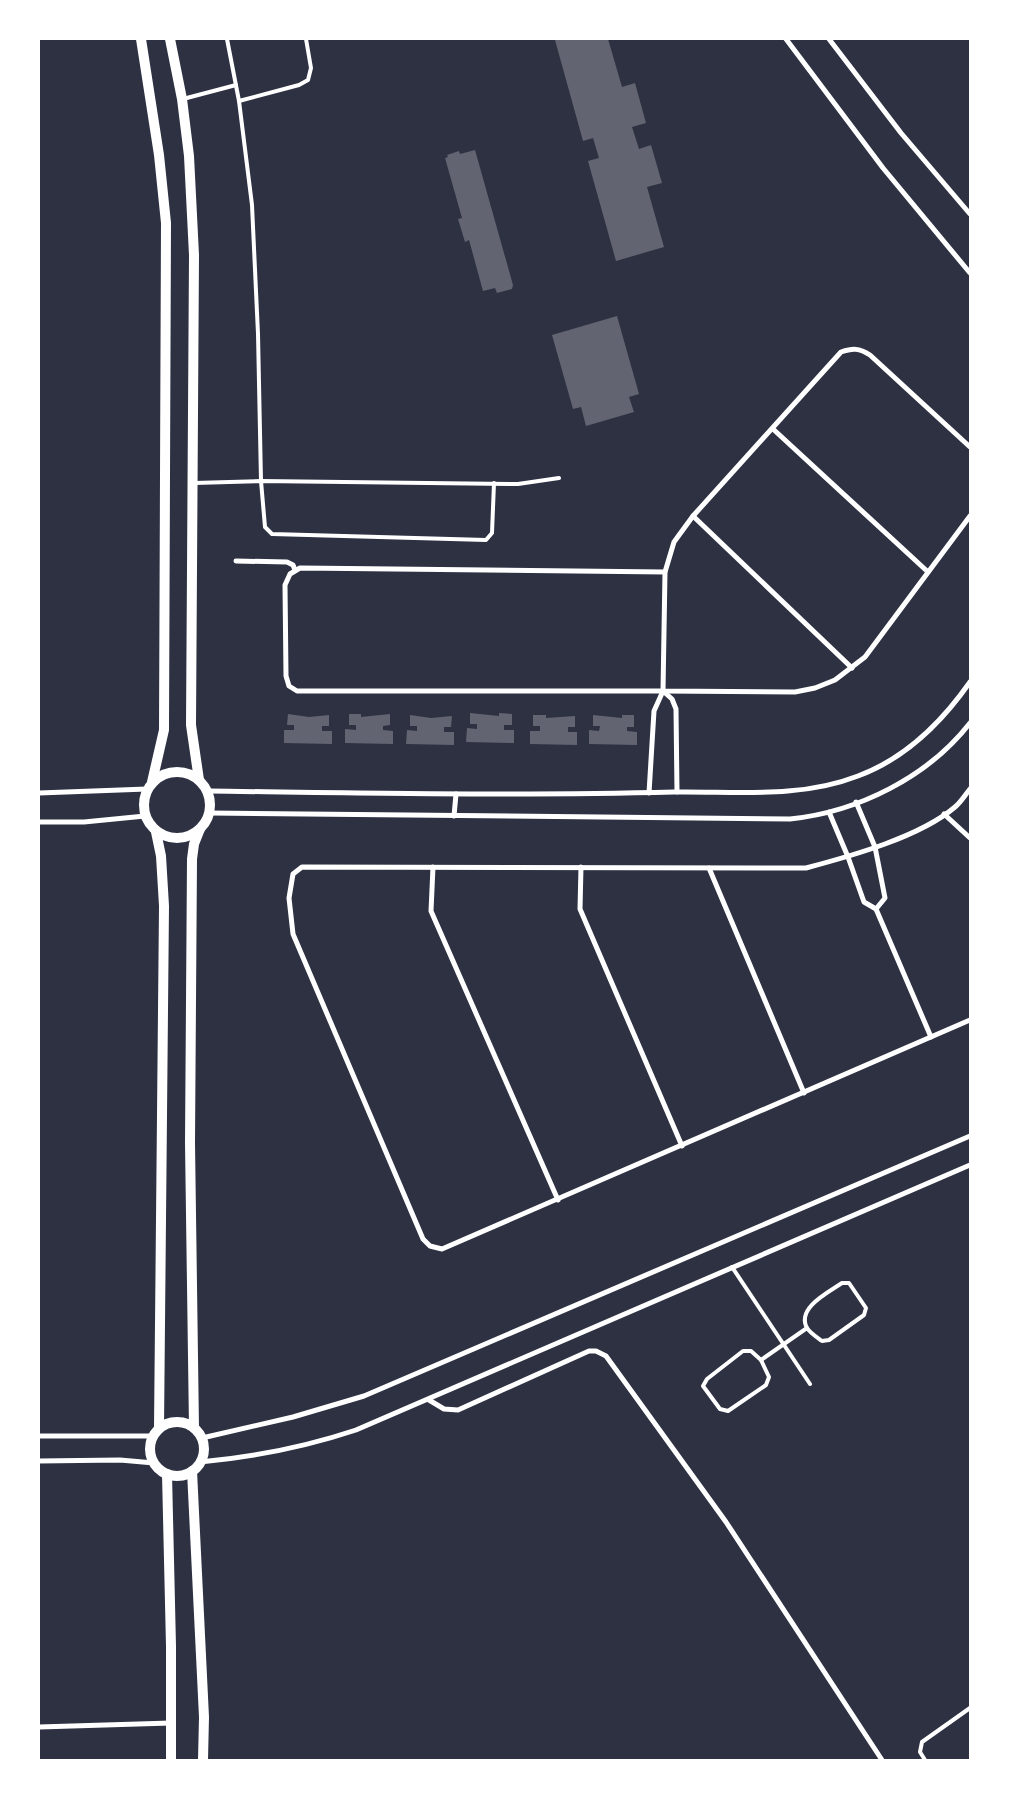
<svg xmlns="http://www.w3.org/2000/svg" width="1009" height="1799" font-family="'Noto Sans',sans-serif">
	<rect width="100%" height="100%" fill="#2d3142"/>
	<g fill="#626471">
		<path d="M561,39H608L622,87L635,83L646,123L632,127L639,149L651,145L662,183L647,187L664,247L616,261L588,161L599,158L593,138L583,141L555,40Z"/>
		<path d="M475,150L513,285L512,289L497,293L495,288L483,291L469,240L465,242L458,219L462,218L445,158L448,157L447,155L459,151L460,154Z"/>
		<path d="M617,316L639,394L629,397L634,412L586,426L581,407L573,409L552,335Z"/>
		<path d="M470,713L499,716V713L512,714V725H504V730H514V743L466,742L467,728L477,729V724H470Z"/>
		<path d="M288,714L309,717L329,715V726H322V731H332V744L284,743V730H294V725H287Z"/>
		<path d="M349,714H361V717L390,714V725L383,726V730L393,731V744L345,743V729L356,730V725H349Z"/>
		<path d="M410,715L431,718L452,716L451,727H444V732H454V745L406,744L407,730L417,731V726H410Z"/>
		<path d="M533,715H546V718L575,716V727H568V732H577V745L530,744V731H540V726H533Z"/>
		<path d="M593,715L622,718V715H634V727H627V731L637,732V745L589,744V730L599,731L600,726H593Z"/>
	</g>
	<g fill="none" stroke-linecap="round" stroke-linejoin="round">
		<g stroke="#fff" stroke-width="4">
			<path d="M227,39L239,101L252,205L258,334L261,481L265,527L272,534L486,540L492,533L494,483"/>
			<path d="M183,99L236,85"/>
			<path d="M239,101L299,85L308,80L311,68L306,39"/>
			<path d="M194,483L261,481L518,484L559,478"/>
			<path d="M732,1267L810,1384"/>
			<path d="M842,1283H849L866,1308L864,1315L829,1340L822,1341C818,1338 810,1333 807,1328C796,1308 829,1292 842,1283Z"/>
			<path d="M743,1351H751L761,1360L769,1377L766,1385L728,1411L720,1409L703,1386L707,1379Z"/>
			<path d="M761,1360L807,1328"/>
			<path d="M925,1760L920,1752L922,1742L970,1708"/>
		</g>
		<g stroke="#fff" stroke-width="5">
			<path d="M786,39L883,168L970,273"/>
			<path d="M829,39L901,133L970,214"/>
			<path d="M773,429L928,572"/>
			<path d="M970,447L870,355C859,348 853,348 841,352L693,516L674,542L665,572L663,691L795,692L815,688L835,680L865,657L970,516"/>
			<path d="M693,516L852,668"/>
			<path d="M236,561L287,562L293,565L295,570"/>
			<path d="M665,572L300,568L290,574L285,585L286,676L289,686L297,691H663L672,699L676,709L677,792"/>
			<path d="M970,789C965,795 961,802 955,807C920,837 851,856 806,868L302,867L293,874L289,898L293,934L423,1239L430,1246L442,1249L970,1020"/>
			<path d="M208,791C363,793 519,796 674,792C736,791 799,799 858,776C904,759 942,722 970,682"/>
			<path d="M39,793L147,789"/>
			<path d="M649,793L654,711L663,691"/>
			<path d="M856,802L875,847L885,898L876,909"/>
			<path d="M829,812L848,857L864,902L876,909L931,1037"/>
			<path d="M209,813L790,819C858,812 928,777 970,723"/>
			<path d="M944,814L970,838"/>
			<path d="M454,816L456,794"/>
			<path d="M39,822H84L145,816"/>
			<path d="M433,867L431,911L558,1200"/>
			<path d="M581,867L580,909L682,1146"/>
			<path d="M709,868L804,1093"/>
			<path d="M429,1400L444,1409L458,1410L589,1351H596L606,1356L726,1522L882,1760"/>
			<path d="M39,1436H153"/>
			<path d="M202,1438L293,1417L364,1396L970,1136"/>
			<path d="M39,1461L120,1460L154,1463"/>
			<path d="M200,1462C254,1457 305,1447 356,1430L970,1165"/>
			<path d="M39,1727L171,1723"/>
		</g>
		<g stroke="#fff" stroke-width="10">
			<path d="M141,39L159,155L166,223L164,730L152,782"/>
			<path d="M170,39L182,99L189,156L194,255L191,725L199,780"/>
			<circle cx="177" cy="805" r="33"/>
			<path d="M156,832L161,856L164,906L159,1428"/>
			<circle cx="177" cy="1449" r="27"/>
			<path d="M194,1428L190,1143L192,859L194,844L200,829"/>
			<path d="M192,1471L204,1717L203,1760"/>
			<path d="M167,1474L171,1646V1760"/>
		</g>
	</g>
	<rect width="1009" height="1799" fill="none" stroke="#ffffff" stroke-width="80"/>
</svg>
